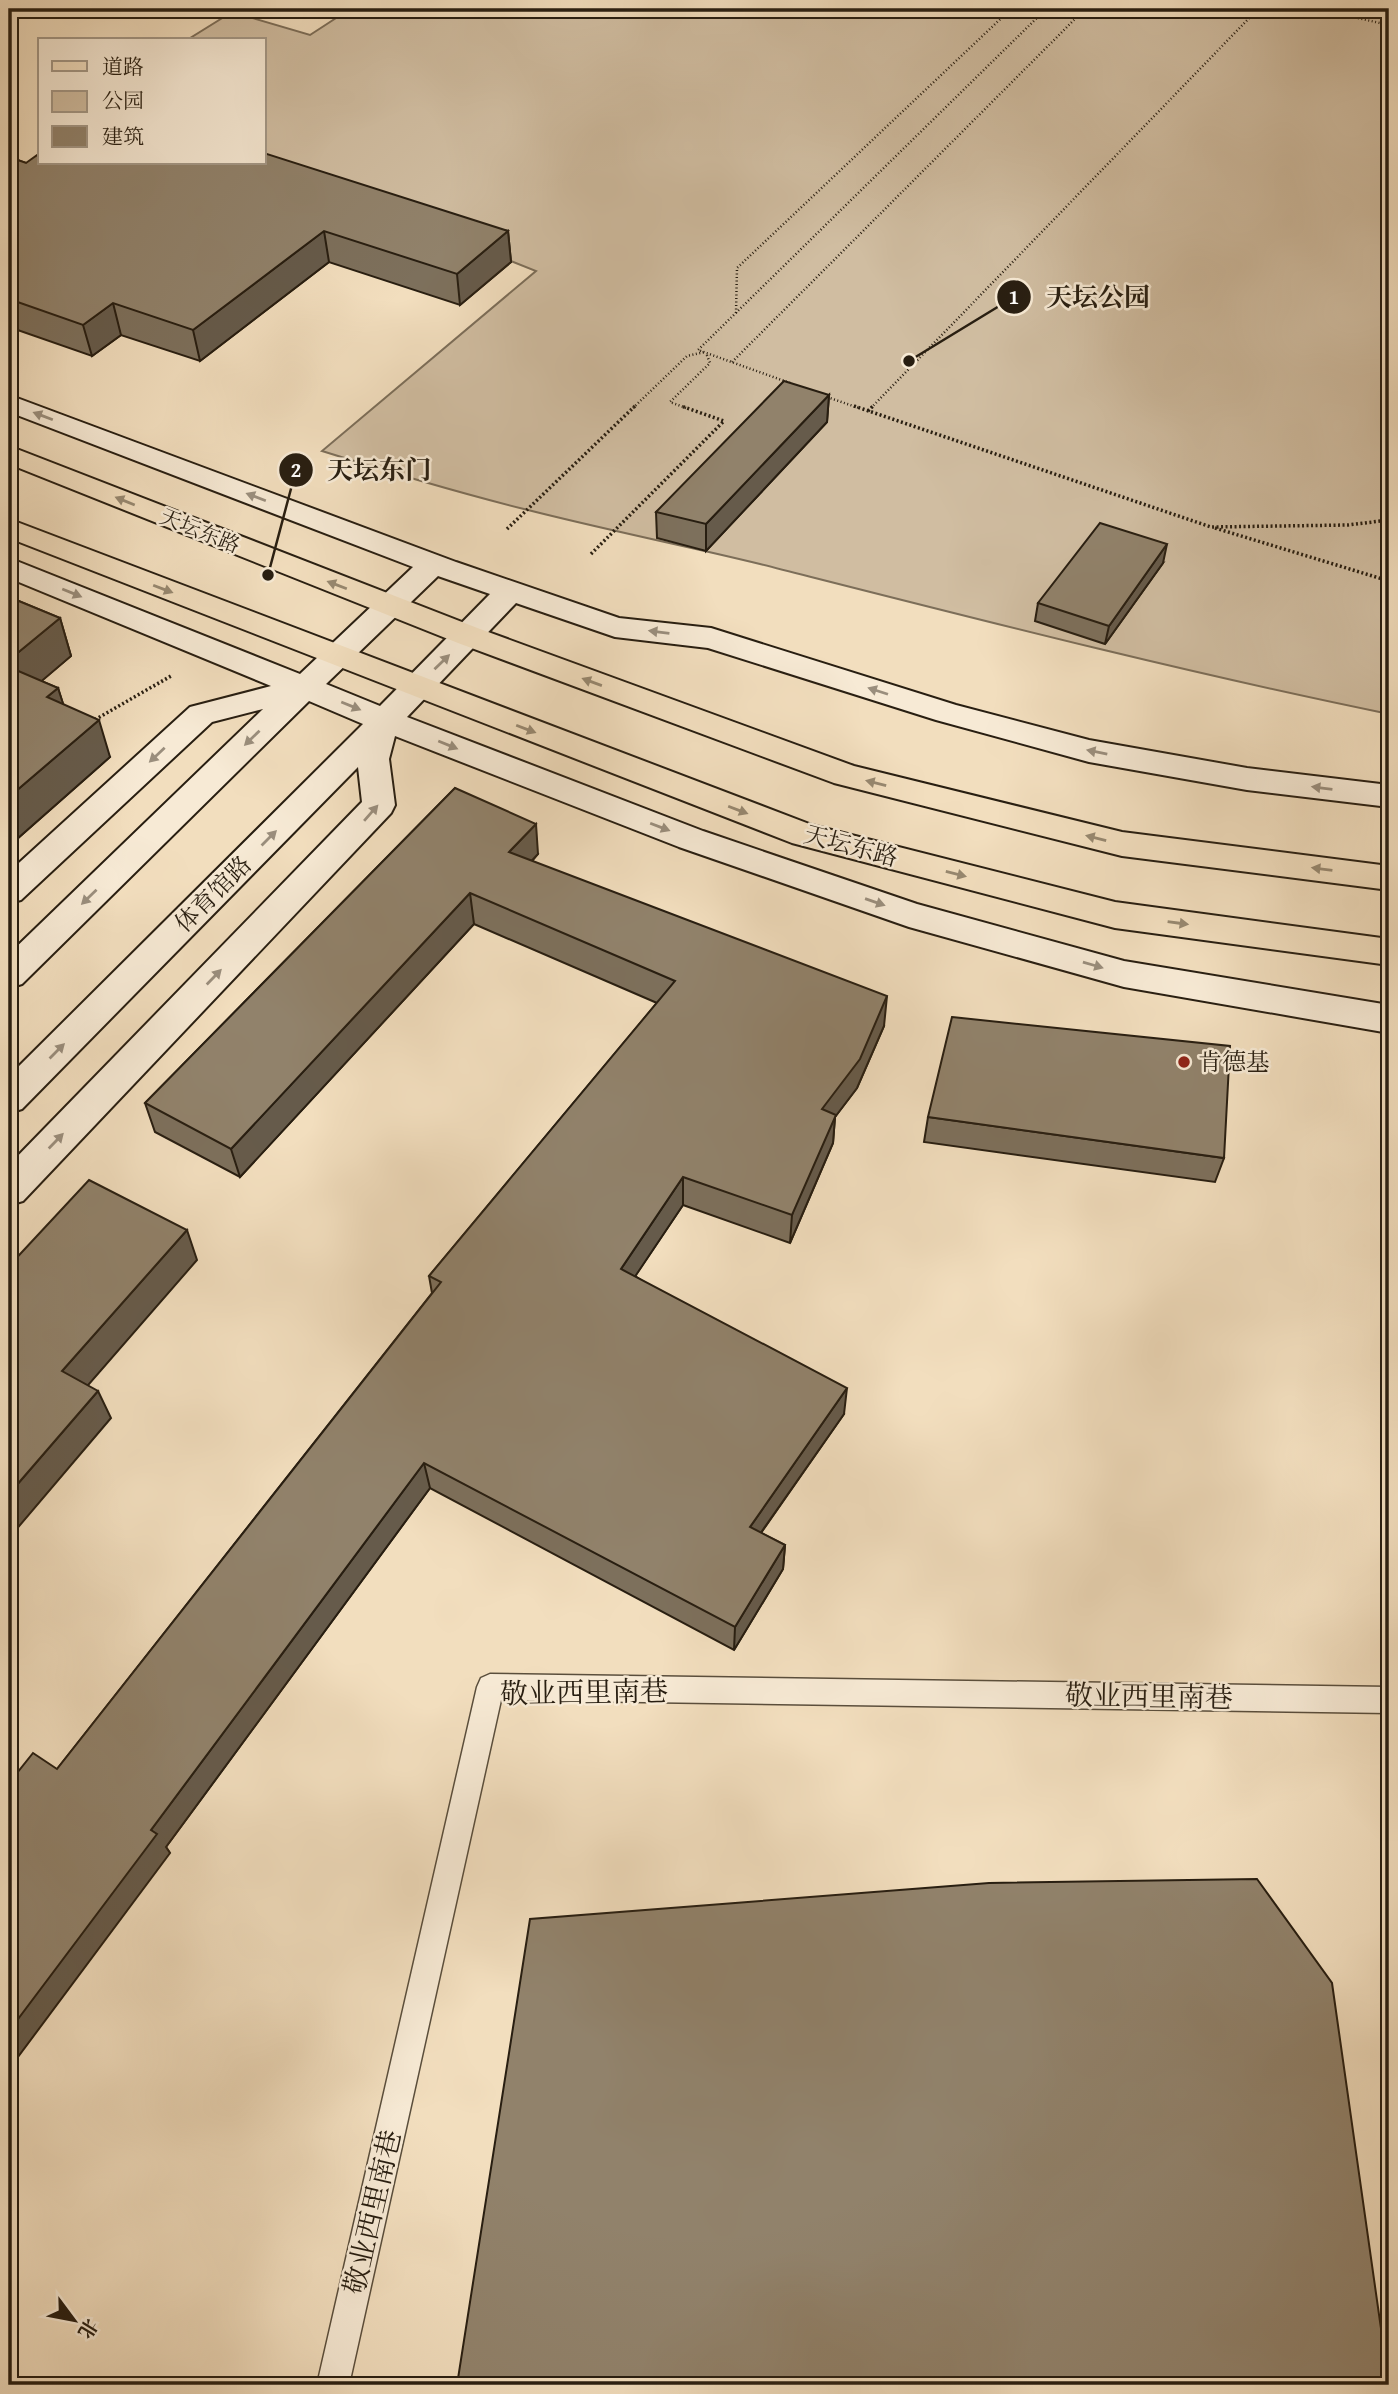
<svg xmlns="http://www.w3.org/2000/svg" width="1398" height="2394" font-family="'Gentium Book Plus','Noto Serif SC',serif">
	<rect width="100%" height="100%" fill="#f2debe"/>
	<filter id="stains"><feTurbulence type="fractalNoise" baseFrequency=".00286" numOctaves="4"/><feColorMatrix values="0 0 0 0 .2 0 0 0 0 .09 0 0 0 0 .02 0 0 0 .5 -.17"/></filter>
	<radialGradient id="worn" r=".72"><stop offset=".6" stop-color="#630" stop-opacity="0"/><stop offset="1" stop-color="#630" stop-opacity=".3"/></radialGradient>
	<path fill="#d0bda1" stroke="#7c6e59" stroke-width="2" d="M350,9H1389V714C1178,671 969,617 760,564C682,545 602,529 524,509C456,492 389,472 322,451L536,271L264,163V40H187L232,12L310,35Z"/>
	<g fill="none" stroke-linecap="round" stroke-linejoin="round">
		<defs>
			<path id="lane" d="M490,1674L1389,1687V1713L501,1700L349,2385H317L477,1687L481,1678Z"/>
			<path id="secondary" d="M9,395L456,562L619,618L711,628L956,705L1089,740L1247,768L1389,785V807L1247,790L1089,762L936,720L708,648L615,637L516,603L407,717L703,831L917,904L1124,961L1389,1005V1033L1124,987L909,927L679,847L395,736L389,759L395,805L391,813L23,1201L9,1205V1165L362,802L358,767L22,1109L9,1113V1076L363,724L309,701L22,984L9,988V954L263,709L212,722L21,900L9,903V872L190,707L271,686L9,578V558L300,674L413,567L9,412ZM438,576L490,594L380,706L326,684Z"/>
			<g id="primary">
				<path d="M9,446L480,629L854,766L1122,832L1389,866V890L1122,856L834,783L458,643L9,464Z"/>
				<path d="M9,519L812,825L1115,902L1389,939V965L1115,928L792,843L9,538Z"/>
			</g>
		</defs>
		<use href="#lane" stroke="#5a4e3c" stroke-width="3"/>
		<use href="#secondary" stroke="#281e11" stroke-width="4"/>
		<use href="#primary" stroke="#281e11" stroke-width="4"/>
		<g stroke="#281e11" stroke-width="2.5" stroke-dasharray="1 2.5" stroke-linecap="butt">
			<path d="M1317,9L1389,25"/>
			<path d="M736,313L737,268L1011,9"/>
			<path d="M732,362L1085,9"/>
			<path d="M790,383L698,350L1046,9"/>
			<path d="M824,396L859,408"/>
			<path d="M633,408L687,356L705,352"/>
			<path d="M686,408L670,402L710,363L706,353"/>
			<path d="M871,408L1258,9"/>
		</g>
		<g stroke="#281e11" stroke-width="3.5" stroke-dasharray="2 2.5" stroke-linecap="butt">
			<path d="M854,406L1211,527L1348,525L1389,520"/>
			<path d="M868,411L873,406"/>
			<path d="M1215,528L1389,581"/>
			<path d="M507,529L635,406"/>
			<path d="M591,554L724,421L681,406"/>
			<path d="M91,722L171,676"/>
		</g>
		<use href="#lane" fill="#f7ead5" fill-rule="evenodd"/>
		<use href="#secondary" fill="#f7ead5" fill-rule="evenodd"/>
		<use href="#primary" fill="#f2debe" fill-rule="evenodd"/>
	</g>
	<g fill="#7d705c" stroke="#281e11" stroke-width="2">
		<path d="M9,157L26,163L508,231L511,262L460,305L329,262L200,361L121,335L92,356L9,327Z"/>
		<path d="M829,395L827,422L706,551L657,538L656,512Z"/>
		<path d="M1163,563L1105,644L1035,621L1038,603Z"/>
		<path d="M9,597L60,618L71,656L41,681L58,688L63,704L110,757L17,839L9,835Z"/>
		<path d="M455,788L538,854L532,861L884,1026L857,1088L835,1117L833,1143L790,1243L683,1205L635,1276L844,1414L761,1533L785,1545L783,1569L734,1650L430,1488L166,1847L170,1853L57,1769L432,1293L429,1276L657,1003L474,924L240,1177L155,1132L145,1103Z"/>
		<path d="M928,1117L1224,1158L1215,1182L924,1142Z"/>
	</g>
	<g fill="#665b4b" stroke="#281e11" stroke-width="2">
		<path d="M324,231L329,262L200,361L193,330Z"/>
		<path d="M508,231L511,262L460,305L457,274Z"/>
		<path d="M113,303L121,335L92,356L83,325Z"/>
		<path d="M829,395L827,422L706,551V524Z"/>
		<path d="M1167,544L1163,563L1105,644L1109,626Z"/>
		<path d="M60,618L71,656L17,702L9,679V660Z"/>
		<path d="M58,688L70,725L47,697Z"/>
		<path d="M99,720L110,757L17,839L9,816V797Z"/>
		<path d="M536,824L538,854L512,882L509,852Z"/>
		<path d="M470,893L474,924L240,1177L231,1149Z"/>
		<path d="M887,996L884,1026L857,1088L835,1117L833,1143L790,1243L792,1215L822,1109Z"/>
		<path d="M683,1177V1205L622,1296L621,1269Z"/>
		<path d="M187,1230L197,1260L76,1399L62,1371Z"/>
		<path d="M847,1388L844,1414L748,1551L750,1527Z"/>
		<path d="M98,1391L111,1418L9,1538V1494Z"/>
		<path d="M424,1463L430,1488L166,1847L170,1853L9,2069V2031L151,1830Z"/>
		<path d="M785,1545L783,1569L734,1650L735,1627Z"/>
	</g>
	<g fill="#91826b" stroke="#281e11" stroke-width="2">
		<path d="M40,153V163H264V153L508,231L457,274L324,231L193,330L113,303L83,325L9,299V157L26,163Z"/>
		<path d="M784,381L829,395L706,524L656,512Z"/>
		<path d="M1100,523L1167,544L1109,626L1038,603Z"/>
		<path d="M9,597L60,618L9,660Z"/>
		<path d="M9,667L58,688L47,697L99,720L9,797Z"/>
		<path d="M455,788L536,824L509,852L887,996L860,1059L822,1109L836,1115L792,1215L683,1177L621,1269L847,1388L750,1527L785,1545L735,1627L424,1463L151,1830L157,1834L9,2031V1783L33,1753L57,1769L441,1282L429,1276L675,981L470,893L231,1149L145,1103Z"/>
		<path d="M952,1017L1230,1046L1224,1158L928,1117Z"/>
		<path d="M89,1180L187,1230L62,1371L98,1391L9,1494V1266Z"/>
		<path d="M1257,1879L1332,1983L1389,2385H457L530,1919L989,1883Z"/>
	</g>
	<defs><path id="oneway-solid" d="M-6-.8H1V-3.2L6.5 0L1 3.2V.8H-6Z" transform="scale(1.75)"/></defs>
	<g fill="#9a8e7d">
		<use href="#oneway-solid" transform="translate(43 416) rotate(-159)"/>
		<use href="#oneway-solid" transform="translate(256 497) rotate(-159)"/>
		<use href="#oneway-solid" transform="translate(72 593) rotate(22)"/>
		<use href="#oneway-solid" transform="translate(659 632) rotate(-173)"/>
		<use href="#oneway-solid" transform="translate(442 662) rotate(-44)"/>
		<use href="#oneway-solid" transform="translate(878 691) rotate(-162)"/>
		<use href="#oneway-solid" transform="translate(351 706) rotate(22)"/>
		<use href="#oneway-solid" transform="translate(252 738) rotate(136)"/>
		<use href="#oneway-solid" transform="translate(448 745) rotate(22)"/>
		<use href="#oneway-solid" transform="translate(1097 752) rotate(-169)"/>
		<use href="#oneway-solid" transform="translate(157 755) rotate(137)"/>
		<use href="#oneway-solid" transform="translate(1322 788) rotate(-173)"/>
		<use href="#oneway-solid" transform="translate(371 813) rotate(-49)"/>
		<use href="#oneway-solid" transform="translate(660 827) rotate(21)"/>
		<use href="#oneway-solid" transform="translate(269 838) rotate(-45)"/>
		<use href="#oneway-solid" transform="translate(89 897) rotate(136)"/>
		<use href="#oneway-solid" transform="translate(875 902) rotate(19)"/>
		<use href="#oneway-solid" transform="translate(1093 965) rotate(16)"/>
		<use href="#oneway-solid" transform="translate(214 977) rotate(-46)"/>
		<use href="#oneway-solid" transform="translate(57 1051) rotate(-45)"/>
		<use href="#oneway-solid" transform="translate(56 1141) rotate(-46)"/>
	</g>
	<g fill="#978870">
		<use href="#oneway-solid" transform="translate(125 501) rotate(-158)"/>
		<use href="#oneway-solid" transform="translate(337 585) rotate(-159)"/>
		<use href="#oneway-solid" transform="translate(163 589) rotate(21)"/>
		<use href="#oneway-solid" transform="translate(592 682) rotate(-160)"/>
		<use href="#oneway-solid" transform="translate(526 729) rotate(21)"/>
		<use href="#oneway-solid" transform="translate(876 783) rotate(-166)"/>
		<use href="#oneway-solid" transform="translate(738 810) rotate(21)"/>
		<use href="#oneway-solid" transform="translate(1096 838) rotate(-166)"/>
		<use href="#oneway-solid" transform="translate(1322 869) rotate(-173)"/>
		<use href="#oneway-solid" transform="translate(956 874) rotate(14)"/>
		<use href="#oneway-solid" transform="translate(1178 923) rotate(8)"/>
	</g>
	<circle fill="#8f2418" stroke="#f7ead5" stroke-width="2.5" cx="1184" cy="1062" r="7"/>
	<g text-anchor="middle" stroke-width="5" stroke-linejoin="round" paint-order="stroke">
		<g font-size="21" fill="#281e11" stroke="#f7ead5">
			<text transform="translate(200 531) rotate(22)" y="7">天坛东路</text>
		</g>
		<g font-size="24" fill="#281e11" stroke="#f7ead5">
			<text transform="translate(851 846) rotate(15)" y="8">天坛东路</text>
			<text transform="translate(213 894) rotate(-45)" y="8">体育馆路</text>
		</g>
		<g font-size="24" fill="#281e11" stroke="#f7ead5" text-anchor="start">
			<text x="1198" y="1070">肯德基</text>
		</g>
		<g font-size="28" fill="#281e11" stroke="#f7ead5">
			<text transform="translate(584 1692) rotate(-1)" y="10">敬业西里南巷</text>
			<text transform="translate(1149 1696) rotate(1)" y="10">敬业西里南巷</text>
			<text transform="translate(372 2212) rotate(-77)" y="10">敬业西里南巷</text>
		</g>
	</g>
	<path fill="none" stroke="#281e11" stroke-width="2.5" d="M909 361L1014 297M268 575L296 470"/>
	<g fill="#281e11" stroke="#f7ead5" stroke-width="2.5">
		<circle cx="909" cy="361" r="7"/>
		<circle cx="268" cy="575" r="7"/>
		<circle cx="1014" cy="297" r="18"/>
		<circle cx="296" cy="470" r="18"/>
	</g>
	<g font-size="21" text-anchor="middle" font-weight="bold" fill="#fff">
		<text x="1014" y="304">1</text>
		<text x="296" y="477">2</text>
	</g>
	<g font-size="26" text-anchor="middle" font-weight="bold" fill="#281e11" stroke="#f7ead5" stroke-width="5" stroke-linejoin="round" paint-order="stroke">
		<text x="1098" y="306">天坛公园</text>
		<text x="379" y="479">天坛东门</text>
	</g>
	<rect width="1398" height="2394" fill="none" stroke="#f2debe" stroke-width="35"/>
	<rect x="10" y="10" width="1377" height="2373" fill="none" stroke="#281e11" stroke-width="3.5"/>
	<rect x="18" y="18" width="1363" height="2359" fill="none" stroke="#281e11" stroke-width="2"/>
	<rect x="38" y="38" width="228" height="126" fill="#f7ead5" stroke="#a49887" stroke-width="2"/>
	<rect x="52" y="61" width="35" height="10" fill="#f2debe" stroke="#a49887" stroke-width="2"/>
	<text x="102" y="74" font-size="21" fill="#281e11">道路</text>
	<rect x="52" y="91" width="35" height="21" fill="#d0bda1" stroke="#a49887" stroke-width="2"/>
	<text x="102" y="108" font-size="21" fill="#281e11">公园</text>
	<rect x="52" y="126" width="35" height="21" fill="#91826b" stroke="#a49887" stroke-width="2"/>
	<text x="102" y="144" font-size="21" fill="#281e11">建筑</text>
	<g transform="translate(74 2320) rotate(122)" stroke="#f7ead5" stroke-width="5" paint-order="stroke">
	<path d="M0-5L12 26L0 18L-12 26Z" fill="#281e11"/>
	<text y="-10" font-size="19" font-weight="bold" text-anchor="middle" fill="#281e11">北</text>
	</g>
	<rect width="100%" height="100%" filter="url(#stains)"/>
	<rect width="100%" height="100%" fill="url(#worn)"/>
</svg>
